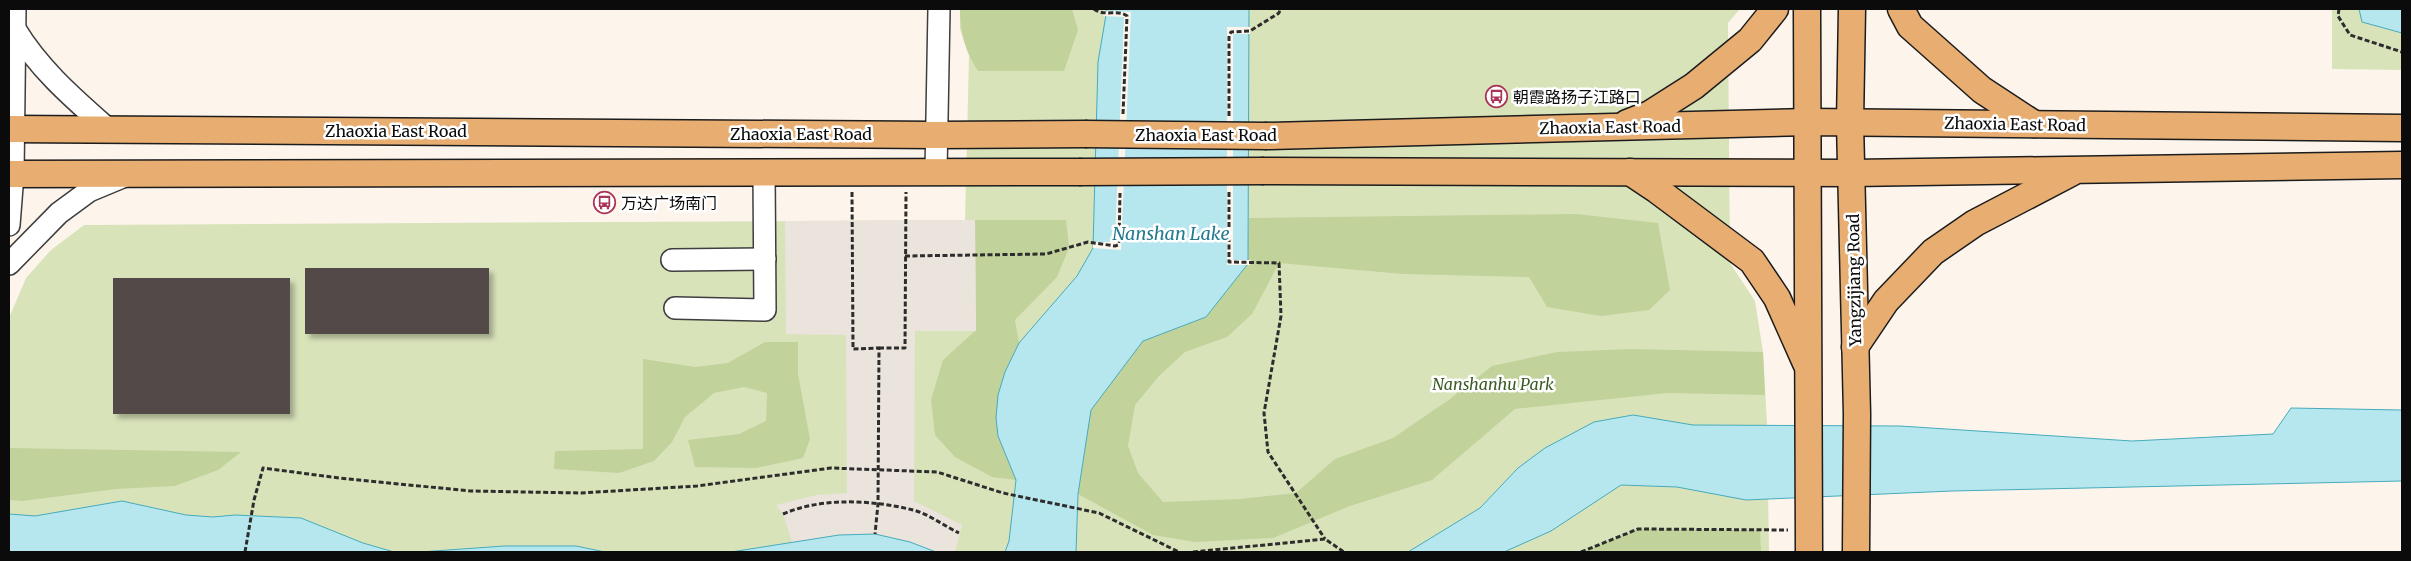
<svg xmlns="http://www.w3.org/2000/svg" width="2411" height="561" font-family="Merriweather,'Noto Sans SC',serif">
	<defs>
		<filter id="shadow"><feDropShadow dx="4.5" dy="4.5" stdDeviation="2.5" flood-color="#0004"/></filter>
	</defs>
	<rect width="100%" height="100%" fill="#fdf5ec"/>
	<g fill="#d9e3ba">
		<path d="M960,9H1740L1728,23L1730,263L1755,301L1763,352L1767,424L1769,552H9V318L26,278L51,250L84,225L965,220L969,56L960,29Z"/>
		<path d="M2332,9H2402V70L2332,69Z"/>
	</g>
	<g fill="#c1d29b">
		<path d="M960,9H1072L1078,30L1064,71H978C965,51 960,32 960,9Z"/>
		<path d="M1576,214L1658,223L1670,290L1649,310L1601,316L1547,307L1529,277L1403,274L1279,263L1252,314L1227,337L1185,352L1159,376L1135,405L1128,446L1138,473L1163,502L1240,499L1296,493L1335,459L1393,438L1450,399L1492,366L1557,352L1631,349L1763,352L1765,395L1667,393L1515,409L1432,480L1350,506L1273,538L1195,542L1153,535L1078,494L1091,410L1143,341L1206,317L1247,265L1249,218Z"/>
		<path d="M975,220H1066L1069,248L1057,277L1015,320L1019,343L1005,372L998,395V436L1016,480L992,477L955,457L935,435L931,400L943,360L976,330Z"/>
		<path d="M765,342H798V374L810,439L803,458L756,468L695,467L688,440L739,434L766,421L767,393L744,387L714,393L685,417L672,442L654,461L619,473L554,469L555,451L643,449V359L695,367L728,363Z"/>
		<path d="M9,448L241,452L218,470L175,486L116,489L23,501L9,500Z"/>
		<path d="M1638,529L1760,530L1761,552H1581Z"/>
	</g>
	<path fill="#ebe4dc" d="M975,220L976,331H915L914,501L962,525L955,552H936L910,542L839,535L792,542L783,514L776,505L817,495L847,493L846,335L786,334L785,221Z"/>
	<g fill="#b6e7ee" stroke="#46abbc">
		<path d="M1107,9H1249L1248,260L1247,265L1206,317L1143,341L1091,410L1078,494L1076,552H1005L1009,541L1016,480L998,436L996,418L998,395L1005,372L1019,343L1077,276L1093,248L1098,62Z"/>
		<path d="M2359,9H2402V33L2362,22Z"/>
		<path d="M2291,408L2402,410V481L1952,491L1746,500L1677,487L1621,485L1551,531L1504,552H1408L1480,508L1518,468L1545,448L1594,422L1633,415L1693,425L1900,426L2132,441L2273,434Z"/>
		<path d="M122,501L186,515L213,517L235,515L301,518L363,543L394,552H9V514L35,516Z"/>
		<path d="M875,534L910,542L936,552H731L839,535Z"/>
		<path d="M504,546H576L605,552H420Z"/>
	</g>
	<g fill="#fdf5ec">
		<path d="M1104,11L1131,12L1121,250L1093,248V242H1115L1124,17L1103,16Z"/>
		<path d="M1227,27H1250V34H1233V260H1251L1250,265H1227Z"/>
	</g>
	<g fill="#534a49" filter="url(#shadow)">
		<rect x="305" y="268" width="184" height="66"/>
		<rect x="113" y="278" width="177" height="136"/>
	</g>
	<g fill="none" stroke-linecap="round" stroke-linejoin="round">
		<defs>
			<g id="minor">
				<path d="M15,29C39,69 73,98 108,129"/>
				<path d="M936,171L939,9"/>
				<path d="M9,225L13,174L15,9"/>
				<path d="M672,260L765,259"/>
				<path d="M9,264L59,213L89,191L125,176"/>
				<path d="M675,308L765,310L764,171"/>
			</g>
			<g id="major">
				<path d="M1807,9L1809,552"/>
				<path d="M1852,9L1850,123L1857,414L1856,552"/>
				<path d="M1901,9L1910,26L1982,90L2034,124"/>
				<path d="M1627,123L1650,114L1694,86L1750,40L1775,9"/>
				<path d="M9,129L936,135L1085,134"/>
				<path d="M1267,136L1809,122L2402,128"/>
				<path d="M1264,171L1852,173L2402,165"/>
				<path d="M1630,172L1657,190L1752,261L1777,298L1806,363"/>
				<path d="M9,174L1079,172"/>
				<path d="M1855,347L1886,301L1933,252L1975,223L2071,173"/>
			</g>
		</defs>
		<use href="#minor" stroke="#3e3e3e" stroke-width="24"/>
		<use href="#major" stroke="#1c1c1c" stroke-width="29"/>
		<g stroke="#2d2d2d" stroke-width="3" stroke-dasharray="5 2.5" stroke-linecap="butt">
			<path d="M1094,9C1104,17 1119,9 1127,16L1123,114"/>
			<path d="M2339,9L2338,16L2350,35L2402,52"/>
			<path d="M1229,116V36L1231,32L1250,31L1279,13L1280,9"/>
			<path d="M852,192L853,349L879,348L878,504L875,534"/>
			<path d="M1229,192V262L1279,263L1281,316L1264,413L1268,452L1325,539"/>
			<path d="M905,256L1046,254L1088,242L1115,246L1118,245L1119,242L1120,193"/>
			<path d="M879,348H905L906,192"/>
			<path d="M783,514C822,497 873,500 913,510C929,514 944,526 959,533"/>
			<path d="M245,552L254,500L263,468L339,478L470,491L581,493L697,486L831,468L937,472L1003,493L1099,513L1179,552"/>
			<path d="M1193,552L1325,539L1344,552"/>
			<path d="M1581,552L1638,529L1788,530"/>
		</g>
		<use href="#minor" stroke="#fff" stroke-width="21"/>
		<use href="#major" stroke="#e8ad71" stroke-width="26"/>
		<defs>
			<g id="major-bridge">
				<path d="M1085,134L1267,136"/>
				<path d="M1079,172L1264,171"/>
			</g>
		</defs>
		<use href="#major-bridge" stroke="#1c1c1c" stroke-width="29" stroke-linecap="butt"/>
		<use href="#major-bridge" stroke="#e8ad71" stroke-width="26"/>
	</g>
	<defs>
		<symbol id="bus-ring" viewBox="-11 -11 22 22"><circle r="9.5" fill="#fff" stroke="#aa3458" stroke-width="1.5"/><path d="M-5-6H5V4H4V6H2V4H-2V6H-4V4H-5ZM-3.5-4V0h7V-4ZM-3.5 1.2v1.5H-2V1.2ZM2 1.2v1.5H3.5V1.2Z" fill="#aa3458"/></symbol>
	</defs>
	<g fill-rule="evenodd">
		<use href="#bus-ring" x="1484" y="84" width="25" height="25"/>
		<use href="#bus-ring" x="592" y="190" width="25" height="25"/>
	</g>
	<g text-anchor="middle" stroke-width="5" stroke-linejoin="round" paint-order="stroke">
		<g font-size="16" fill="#0b0b0b" stroke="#fff" text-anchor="start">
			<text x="1513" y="103">朝霞路扬子江路口</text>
			<text x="621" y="209">万达广场南门</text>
		</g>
		<g font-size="16" fill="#0b0b0b" stroke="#fff">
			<text transform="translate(2015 124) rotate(1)" y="6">Zhaoxia East Road</text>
			<text transform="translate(1610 127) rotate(-1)" y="6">Zhaoxia East Road</text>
			<text x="396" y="137">Zhaoxia East Road</text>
			<text x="801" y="140">Zhaoxia East Road</text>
			<text x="1206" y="141">Zhaoxia East Road</text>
			<text transform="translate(1854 280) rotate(-91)" y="6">Yangzijiang Road</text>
		</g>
		<g font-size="16" font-style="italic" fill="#3d5b24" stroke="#fff">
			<text x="1493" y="390">Nanshanhu Park</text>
		</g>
		<g font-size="18" font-style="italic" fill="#247a8e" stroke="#fff">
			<text x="1171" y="240">Nanshan Lake</text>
		</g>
	</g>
	<rect width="2411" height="561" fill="none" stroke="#0b0b0b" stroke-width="20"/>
</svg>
